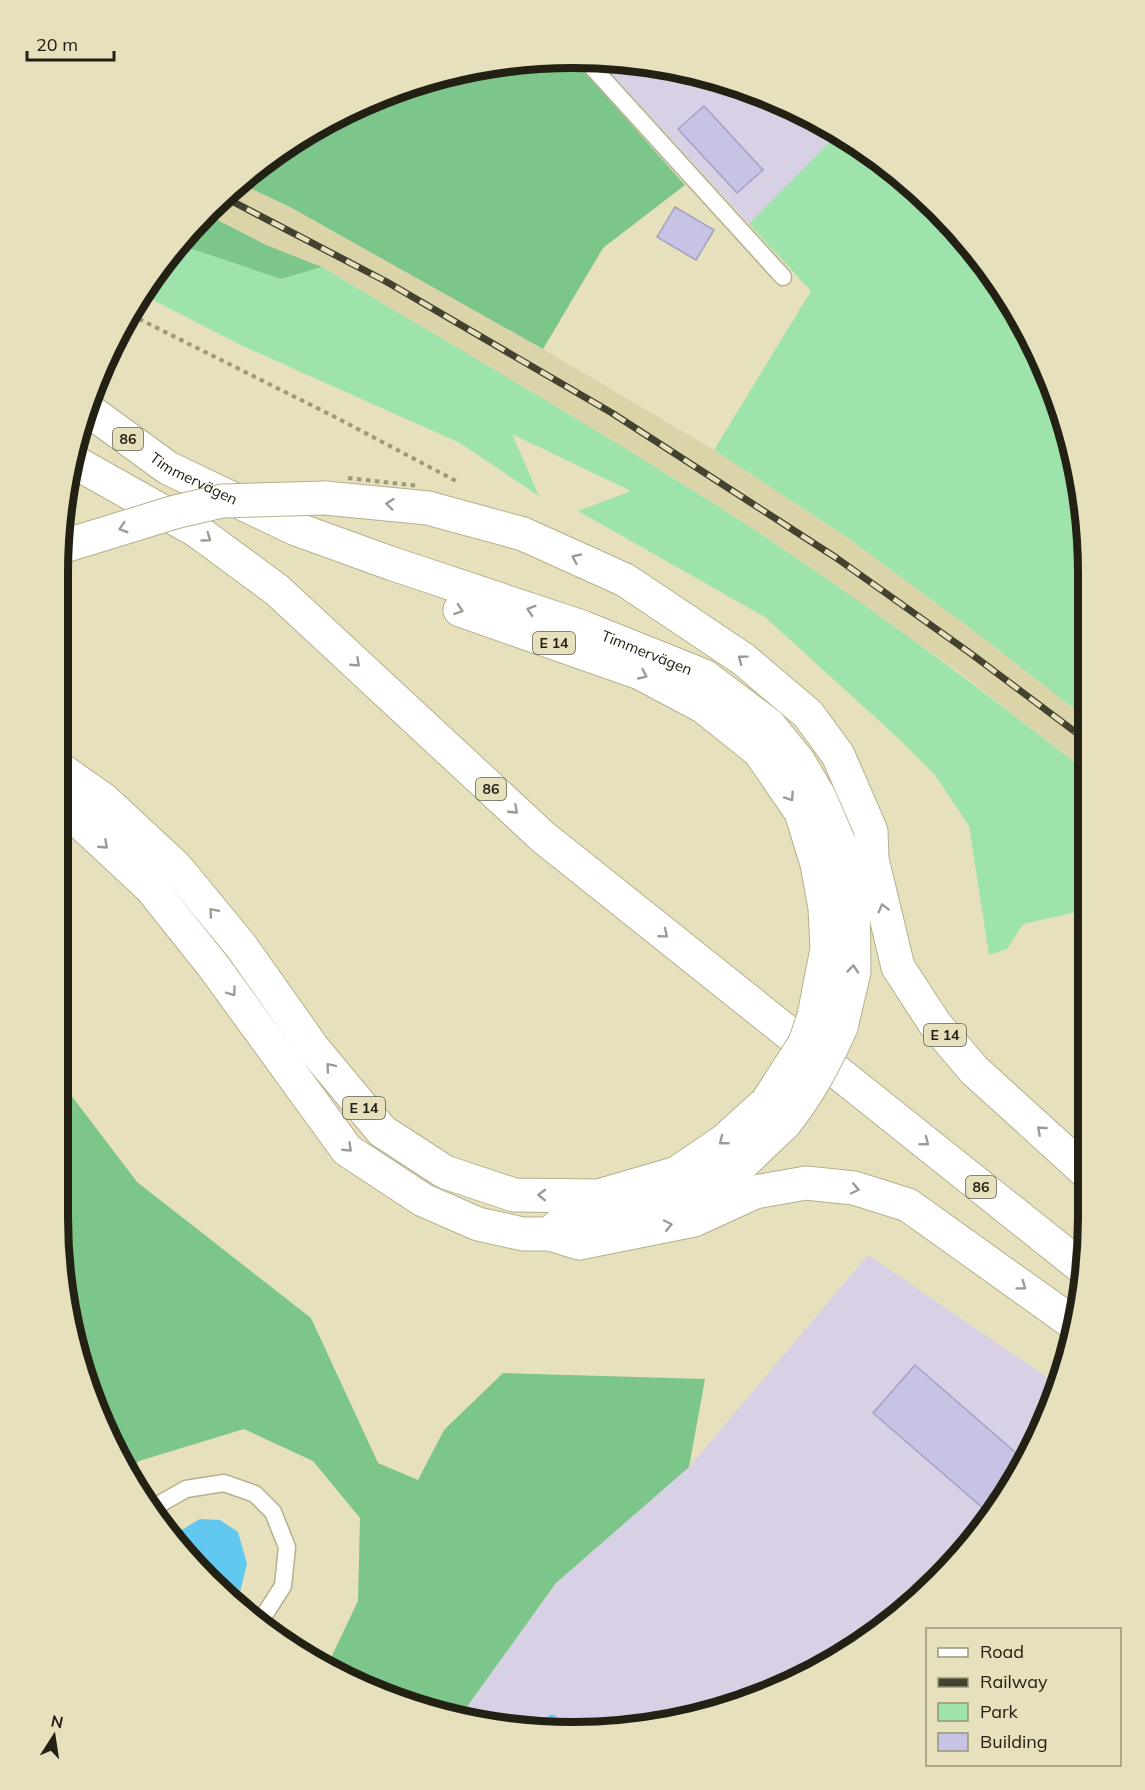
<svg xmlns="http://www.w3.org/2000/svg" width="1145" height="1790" font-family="Mulish,sans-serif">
	<rect width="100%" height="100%" fill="#e6e0bc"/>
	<g fill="#d8d0e5">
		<path d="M597,58H607L706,75L801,110L838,133L749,224Z"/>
		<path d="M868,1255L1057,1384L1049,1414L981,1532L859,1646L706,1715L572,1733L461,1715L556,1583L689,1467Z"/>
	</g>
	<path fill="#dcd4a9" d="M237,182L290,207L543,349L714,450L848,538L982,637L1086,718V771L959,672L820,575L690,488L322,267L266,245L206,214Z"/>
	<g fill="#9ee3ab">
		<path d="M838,133L887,164L960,233L1035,344L1070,439L1087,538L1086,718L982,637L848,538L714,450L811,291L749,224Z"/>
		<path d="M183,246L281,279L322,267C445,341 568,412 689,488C827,574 958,671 1086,771L1085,910L1023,924L1007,949L989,955L969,826L935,775L898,738L765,617L578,511L631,491L512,434L539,496L460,443L243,346L143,295L164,258Z"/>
	</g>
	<g fill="#7cc58b">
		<path d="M573,59L685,185L603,248L543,349L290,207L237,182L315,126L407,84L506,61Z"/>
		<path d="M206,214L266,245L322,267L281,279L183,246L168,254Z"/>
		<path d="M58,1078L137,1182L311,1318L378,1463L418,1480L444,1430L503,1373L705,1379L689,1467L556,1583L461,1715L406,1706L328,1664L358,1601L360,1518L313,1461L244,1429L139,1461L128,1472L84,1383L57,1217Z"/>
	</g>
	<path fill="#62c8f0" d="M200,1519L220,1520L238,1532L247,1564L237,1604L173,1535Z"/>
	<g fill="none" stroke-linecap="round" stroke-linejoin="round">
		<path stroke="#62c8f0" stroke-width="9" d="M552,1719L570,1733"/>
	</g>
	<g fill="#c7c3e5" stroke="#a5a1c2" stroke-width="1.5">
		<path d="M704,106L763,170L737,193L678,129Z"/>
		<path d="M675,207L714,230L696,260L657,237Z"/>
		<path d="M915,1365L1023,1459L991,1515L873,1413Z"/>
	</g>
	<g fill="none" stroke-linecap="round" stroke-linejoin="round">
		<defs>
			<g id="service">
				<path d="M585,59L783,277"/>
				<path d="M149,1510L186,1489L224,1483L255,1494L273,1512L287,1547L283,1586L263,1617L256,1623"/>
			</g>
			<g id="primary">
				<path id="s1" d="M87,409L168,468L296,529L393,564L582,627L687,669L704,676L769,725L799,762L819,796L841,847L853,892L854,972L841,1027"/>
				<path d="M73,461L197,531L277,590L543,837L1084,1269"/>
				<path d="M460,610L640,673L704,707L759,751L801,812L817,864L825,908L827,949L814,1016"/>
				<path d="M60,769L104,800L176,867L241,946L313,1048L382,1131L445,1172L514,1195L598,1196L677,1173L724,1141L767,1102"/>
				<path d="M550,1234L558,1226L633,1213L694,1194L740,1166L785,1123"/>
			</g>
			<g id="trunk">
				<path d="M325,498L428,508L523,534L625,580L743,659L808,714L838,755L871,831L872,859L898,967L935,1024L974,1070L1084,1170"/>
				<path d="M60,808L80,822L151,888L214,967L347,1150L423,1200L478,1224L523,1234H550L579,1243L694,1220L755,1192L806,1183L854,1188L908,1205L1073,1323"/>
			</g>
		</defs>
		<use href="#service" stroke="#b5b08d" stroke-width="19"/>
		<use href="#primary" stroke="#b5b08d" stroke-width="35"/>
		<use href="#trunk" stroke="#b5b08d" stroke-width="35"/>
		<path stroke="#9d997d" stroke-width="4" stroke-dasharray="4.5 4.5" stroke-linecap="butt" d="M131,315L335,417L456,481"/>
		<use href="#service" stroke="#fff" stroke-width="16"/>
		<use href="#primary" stroke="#fff" stroke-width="33"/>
		<use href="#trunk" stroke="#fff" stroke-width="33"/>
		<defs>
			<path id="rail" d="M222,196L387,282L612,413L835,557L970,653L1086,740"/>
		</defs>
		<use href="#rail" stroke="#434130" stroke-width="7"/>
		<use href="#rail" stroke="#e6e0bc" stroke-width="4.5" stroke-dasharray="14" stroke-linecap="butt"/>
		<defs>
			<g id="primary-bridge">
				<path d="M767,1102L805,1043L814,1016"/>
				<path d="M785,1123C810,1091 825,1063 841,1027"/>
			</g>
			<path id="trunk-bridge" d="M61,547L175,512L222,501L325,498"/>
		</defs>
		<use href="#primary-bridge" stroke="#b5b08d" stroke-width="35" stroke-linecap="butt"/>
		<use href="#trunk-bridge" stroke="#b5b08d" stroke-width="35" stroke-linecap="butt"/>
		<path stroke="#9d997d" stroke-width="4" stroke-dasharray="4.5 4.5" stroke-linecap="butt" d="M348,478L419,486"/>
		<use href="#primary-bridge" stroke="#fff" stroke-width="33"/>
		<use href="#trunk-bridge" stroke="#fff" stroke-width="33"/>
	</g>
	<defs><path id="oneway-chevron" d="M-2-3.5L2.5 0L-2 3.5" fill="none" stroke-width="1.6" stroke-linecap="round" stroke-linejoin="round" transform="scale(1.5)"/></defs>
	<g stroke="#9c9b95">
		<use href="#oneway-chevron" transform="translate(390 504) rotate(-174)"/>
		<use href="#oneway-chevron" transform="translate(123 528) rotate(163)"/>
		<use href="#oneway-chevron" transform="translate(207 538) rotate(36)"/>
		<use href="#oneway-chevron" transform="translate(576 558) rotate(-155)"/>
		<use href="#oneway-chevron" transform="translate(459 610) rotate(19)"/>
		<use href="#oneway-chevron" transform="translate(531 610) rotate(-162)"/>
		<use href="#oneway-chevron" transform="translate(742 659) rotate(-143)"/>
		<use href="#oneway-chevron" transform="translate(356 663) rotate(43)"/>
		<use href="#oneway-chevron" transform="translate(643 675) rotate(25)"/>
		<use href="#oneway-chevron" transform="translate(790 797) rotate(56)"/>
		<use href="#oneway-chevron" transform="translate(514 810) rotate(43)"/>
		<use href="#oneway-chevron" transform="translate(104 845) rotate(43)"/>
		<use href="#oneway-chevron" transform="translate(883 908) rotate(-104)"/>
		<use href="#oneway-chevron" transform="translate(213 912) rotate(-130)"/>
		<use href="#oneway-chevron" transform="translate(664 934) rotate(39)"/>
		<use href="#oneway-chevron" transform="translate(853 969) rotate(-85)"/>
		<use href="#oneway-chevron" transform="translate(232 992) rotate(54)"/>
		<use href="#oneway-chevron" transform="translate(330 1067) rotate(-130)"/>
		<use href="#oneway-chevron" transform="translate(1041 1130) rotate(-138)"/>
		<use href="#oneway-chevron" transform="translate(723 1141) rotate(142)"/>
		<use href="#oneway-chevron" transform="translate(925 1142) rotate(38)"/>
		<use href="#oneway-chevron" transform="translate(348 1148) rotate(44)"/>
		<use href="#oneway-chevron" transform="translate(855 1189) rotate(12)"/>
		<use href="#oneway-chevron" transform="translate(542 1195) rotate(-179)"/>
		<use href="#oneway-chevron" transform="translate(668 1225) rotate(-12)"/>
		<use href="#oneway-chevron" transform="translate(1022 1286) rotate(36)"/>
	</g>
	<g text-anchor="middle" stroke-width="4.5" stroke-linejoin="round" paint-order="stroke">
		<g fill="#e6e0bc" stroke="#5e5a46" stroke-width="1.5">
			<rect x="113" y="428" width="30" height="22" rx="4.5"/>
			<rect x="533" y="632" width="42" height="22" rx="4.5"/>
			<rect x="476" y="778" width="30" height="22" rx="4.5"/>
			<rect x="924" y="1024" width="42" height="22" rx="4.5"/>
			<rect x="343" y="1097" width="42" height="22" rx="4.5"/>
			<rect x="966" y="1176" width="30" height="22" rx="4.5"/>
		</g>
		<g font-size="14" font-weight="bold" fill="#232114">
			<text x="128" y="444">86</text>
			<text x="554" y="648">E 14</text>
			<text x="491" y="794">86</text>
			<text x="945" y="1040">E 14</text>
			<text x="364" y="1113">E 14</text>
			<text x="981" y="1192">86</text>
		</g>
		<g font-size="15" fill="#232114" stroke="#e6e0bc">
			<text dy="5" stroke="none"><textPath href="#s1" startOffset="128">Timmervägen</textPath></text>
			<text dy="5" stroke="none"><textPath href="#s1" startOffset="614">Timmervägen</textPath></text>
		</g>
	</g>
	<path d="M0 0H1145V1790H0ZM573 68H573A505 505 0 0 1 1078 573V1217A505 505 0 0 1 573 1722H573A505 505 0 0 1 68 1217V573A505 505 0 0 1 573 68Z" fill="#e6e0bc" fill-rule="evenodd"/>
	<path fill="none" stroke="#232114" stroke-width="8" d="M573 68H573A505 505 0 0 1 1078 573V1217A505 505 0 0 1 573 1722H573A505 505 0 0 1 68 1217V573A505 505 0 0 1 573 68Z"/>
	<rect x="926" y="1628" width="195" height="138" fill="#e6e0bc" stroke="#989479" stroke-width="1.5"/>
	<rect x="938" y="1648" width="30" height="9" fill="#ffffff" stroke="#989479" stroke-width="1.5"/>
	<text x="980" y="1658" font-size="18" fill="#232114">Road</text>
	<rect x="938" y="1678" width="30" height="9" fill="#434130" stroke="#989479" stroke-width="1.5"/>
	<text x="980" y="1688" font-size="18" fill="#232114">Railway</text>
	<rect x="938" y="1703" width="30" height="18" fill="#9ee3ab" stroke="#989479" stroke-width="1.5"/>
	<text x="980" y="1718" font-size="18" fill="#232114">Park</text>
	<rect x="938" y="1733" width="30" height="18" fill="#c7c3e5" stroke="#989479" stroke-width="1.5"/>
	<text x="980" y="1748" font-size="18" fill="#232114">Building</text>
	<g transform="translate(54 1736) rotate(12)" stroke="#e6e0bc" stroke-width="4.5" paint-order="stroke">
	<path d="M0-4.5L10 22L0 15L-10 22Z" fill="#232114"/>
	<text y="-9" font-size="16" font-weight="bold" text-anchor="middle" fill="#232114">N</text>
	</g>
	<path d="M27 51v9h87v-9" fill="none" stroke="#232114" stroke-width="3"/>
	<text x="36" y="51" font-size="18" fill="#232114" stroke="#e6e0bc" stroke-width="4.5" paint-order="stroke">20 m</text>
</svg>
